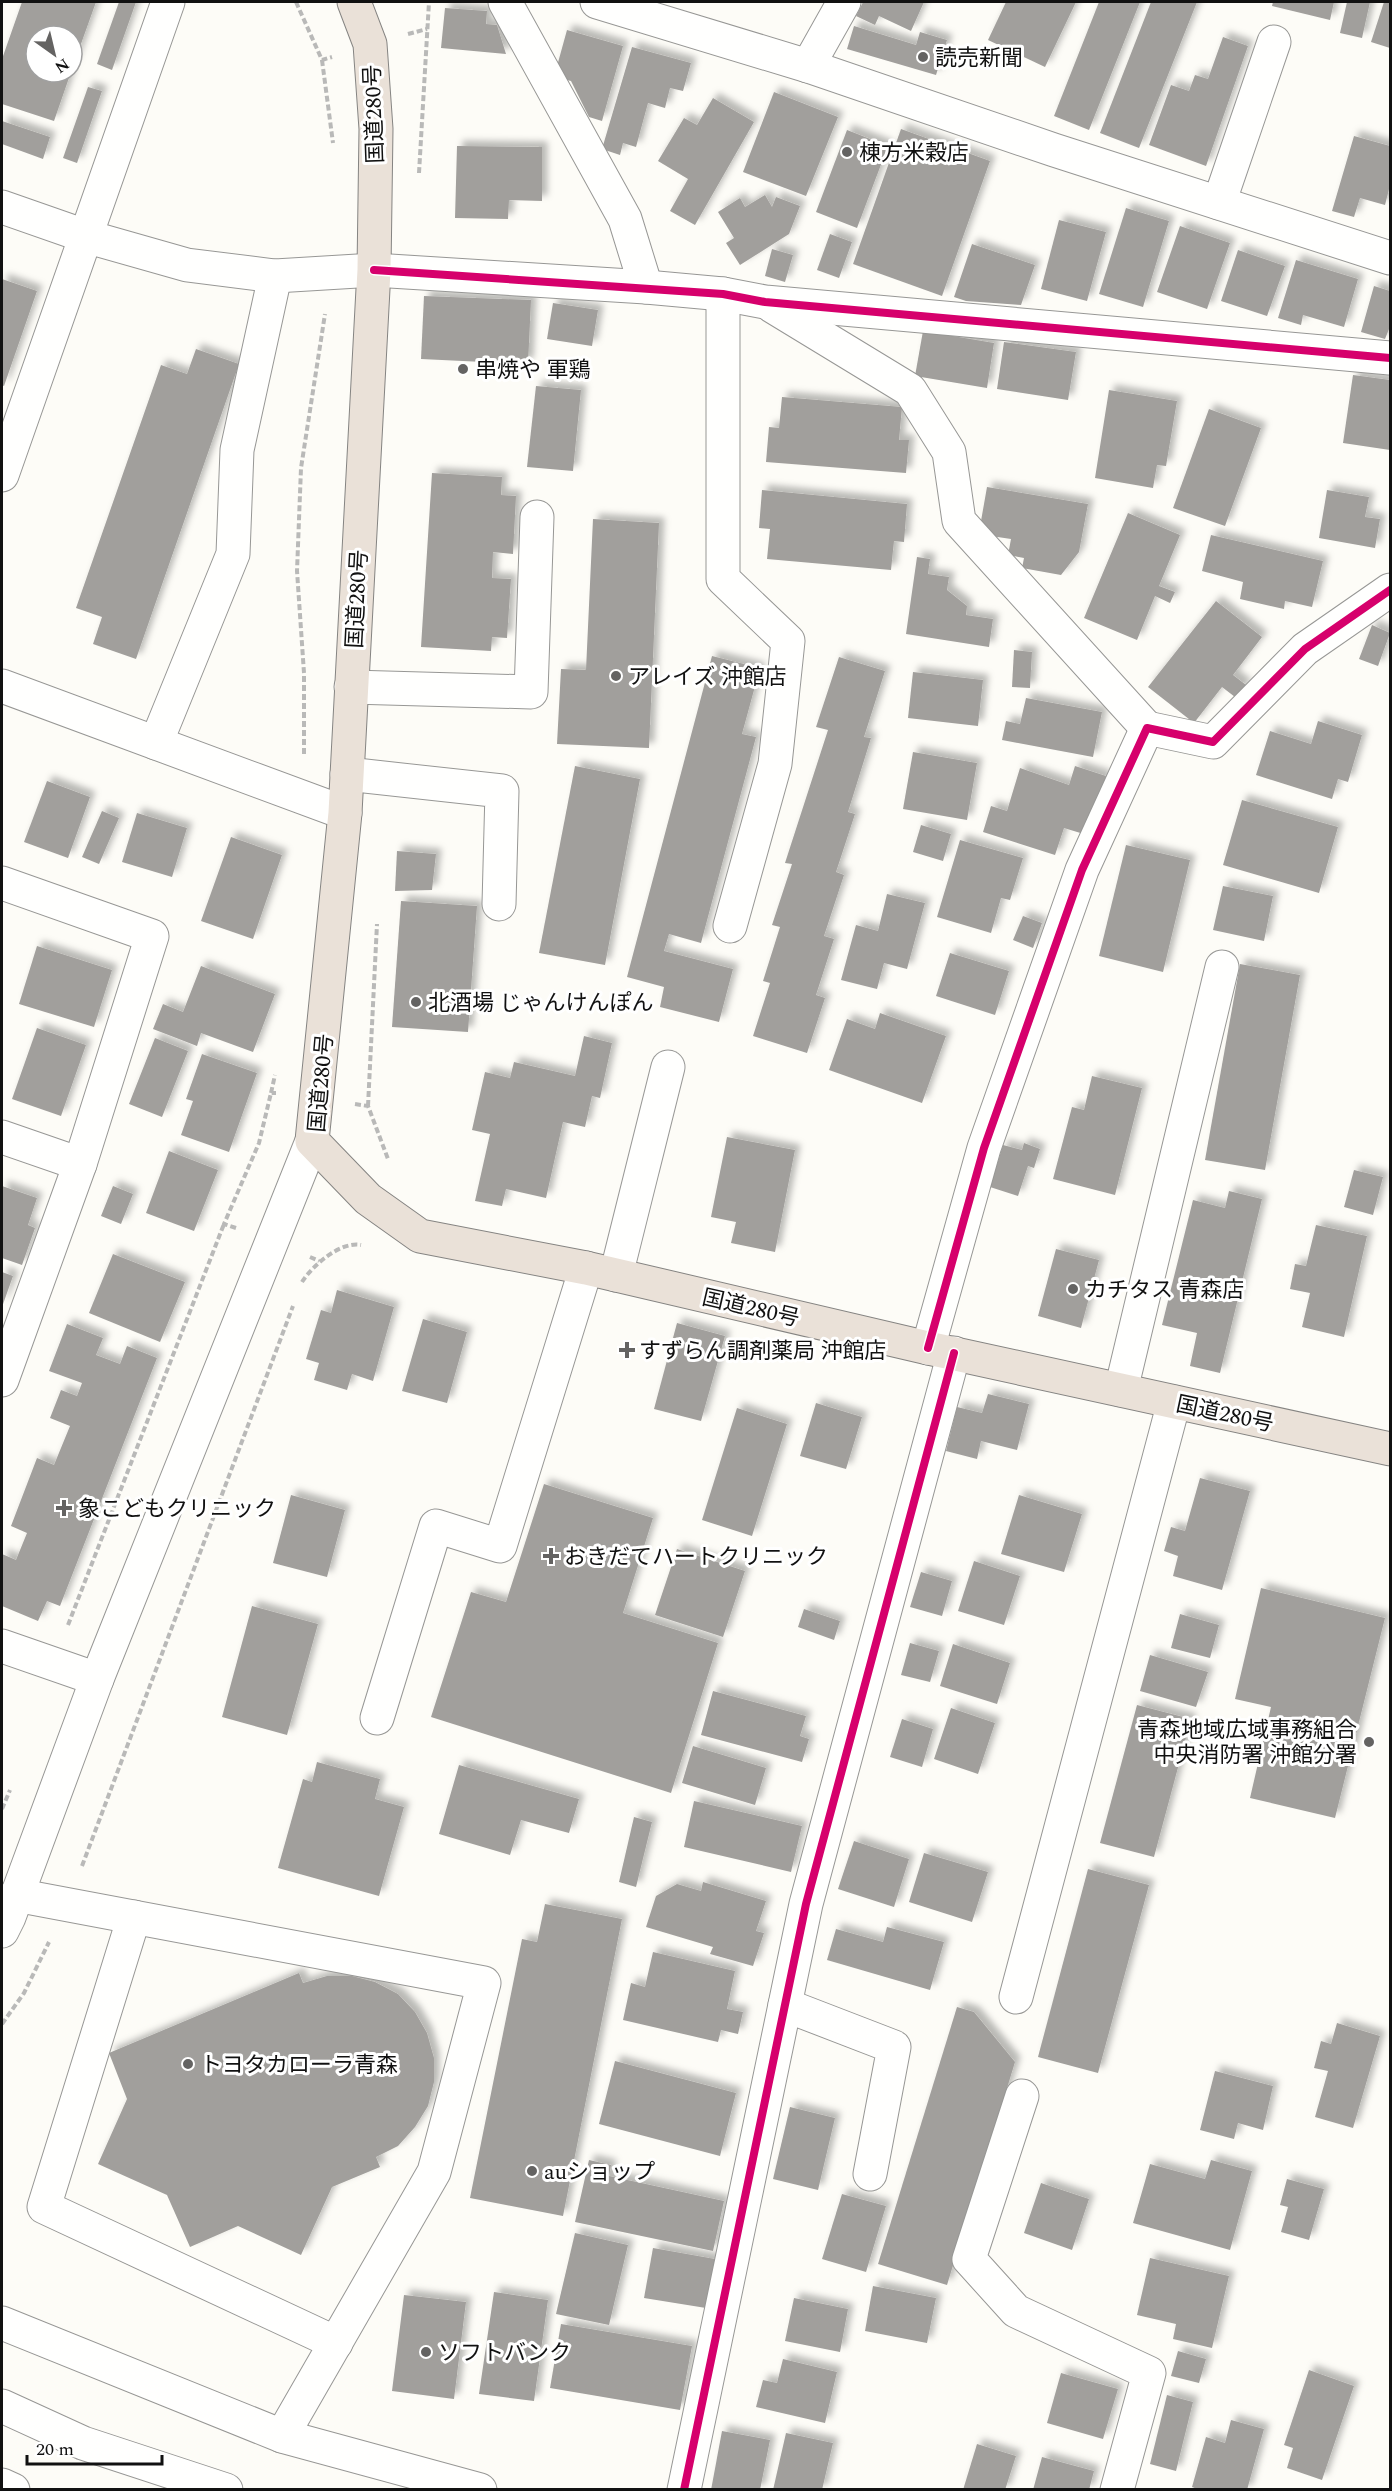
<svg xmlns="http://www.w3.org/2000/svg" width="1392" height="2491" font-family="Spectral,'Noto Sans JP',serif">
	<defs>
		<filter id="shadow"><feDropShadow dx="5.5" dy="-5.5" stdDeviation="3" flood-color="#0004"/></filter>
	</defs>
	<rect width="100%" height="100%" fill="#fdfcf7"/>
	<g fill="#a19f9c" filter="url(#shadow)">
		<path d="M22,2H96L72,69V36H36V72H71L54,121L2,104V59Z"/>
		<path d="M119,2H136L112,70L97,64Z"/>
		<path d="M863,2H924L911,31L879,16L875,25L856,16Z"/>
		<path d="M1006,2H1076L1045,67L988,40Z"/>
		<path d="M1099,2H1140L1089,130L1054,116Z"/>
		<path d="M1151,2H1197L1139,148L1100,133Z"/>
		<path d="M1273,2H1334L1330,20L1272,6Z"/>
		<path d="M1347,2H1370L1362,38L1340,33Z"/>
		<path d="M1384,2H1390V48L1371,42Z"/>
		<path d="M445,8L487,11L486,24L497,25L506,54L441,48Z"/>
		<path d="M854,26L916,45L920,32L947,40L936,75L847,49Z"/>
		<path d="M567,30L623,46L602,121L589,117L571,81L554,77Z"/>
		<path d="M1223,37L1248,46L1206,166L1149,145L1171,85L1189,91L1195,75L1208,79Z"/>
		<path d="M632,47L691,63L683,91L670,88L665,108L648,103L636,147L623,143L620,155L602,149Z"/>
		<path d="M88,87L102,91L77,163L63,158Z"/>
		<path d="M774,92L838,117L806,196L743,172Z"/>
		<path d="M713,98L754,122L695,225L670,211L688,179L658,161L684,118L697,125Z"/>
		<path d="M2,121L50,137L43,159L2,144Z"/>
		<path d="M901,129L990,161L942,296L853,264Z"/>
		<path d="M847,130L888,146L857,228L816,212Z"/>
		<path d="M1354,136L1390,146V185L1385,205L1360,198L1354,217L1332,211Z"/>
		<path d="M457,146L542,147V201L509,200L508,219L455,218Z"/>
		<path d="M765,195L772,207L776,197L800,206L789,234L740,265L726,243L734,238L718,212L740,198L745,207Z"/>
		<path d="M1126,208L1169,221L1143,307L1099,294Z"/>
		<path d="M1059,220L1106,232L1087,301L1041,289Z"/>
		<path d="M1180,226L1230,243L1207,309L1157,292Z"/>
		<path d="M830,234L852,242L839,278L817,270Z"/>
		<path d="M972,244L1035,265L1021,305L966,301L954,297Z"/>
		<path d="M772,249L793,255L785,282L765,276Z"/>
		<path d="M1238,250L1285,266L1267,316L1221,301Z"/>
		<path d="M1296,260L1358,279L1344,327L1303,315L1301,325L1278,318Z"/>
		<path d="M2,279L37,291L4,386L2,385Z"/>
		<path d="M1374,286L1390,291V329H1389L1385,339L1361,332Z"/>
		<path d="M424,296L531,300L528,364L421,359Z"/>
		<path d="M553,303L598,310L592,346L547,339Z"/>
		<path d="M923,331L994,343L987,388L915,376Z"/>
		<path d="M1004,342L1076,352L1068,400L997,389Z"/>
		<path d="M196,349L239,364L136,659L93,644L102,617L76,608L161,365L187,374Z"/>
		<path d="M1353,375L1390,380V450L1343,443Z"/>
		<path d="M536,386L581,390L573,471L527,467Z"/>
		<path d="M1109,390L1177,401L1166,466L1157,465L1153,488L1095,478Z"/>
		<path d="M782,397L902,407L899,440H909L906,473L766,462L769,427L779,428Z"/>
		<path d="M1209,409L1261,428L1225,526L1173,508Z"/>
		<path d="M432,473L502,477L501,495L516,496L513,554L493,552L492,578L511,579L507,638L492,637L491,651L421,647Z"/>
		<path d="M987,487L1088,504L1079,552L1061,575L1022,568L1024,558L1008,555L1011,539L991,536L981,521Z"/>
		<path d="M762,490L907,504L904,542L894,541L891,570L767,559L770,529L759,528Z"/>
		<path d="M1327,490L1369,497L1365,517L1380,519L1375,548L1319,538Z"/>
		<path d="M1128,513L1180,535L1159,586L1175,592L1170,603L1155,596L1137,640L1084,618Z"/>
		<path d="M593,519L659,523L649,748L557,744L561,669L586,670Z"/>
		<path d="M1211,535L1323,561L1312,607L1285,601L1284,609L1240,599L1243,582L1202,571Z"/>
		<path d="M917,557L930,559L928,574L949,577L947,590L967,606L966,615L993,619L989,647L906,634Z"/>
		<path d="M1216,601L1262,637L1233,675L1246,685L1235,697L1222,687L1194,723L1148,687Z"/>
		<path d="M1372,625L1390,633L1378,666L1359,659Z"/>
		<path d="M1014,650L1032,652L1030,688L1012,687Z"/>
		<path d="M712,656L760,668L742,734L756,737L701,943L669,934L664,951L733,969L719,1022L660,1007L664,987L627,977Z"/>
		<path d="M839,657L885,671L864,737L871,738L848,812L855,814L836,872L844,875L824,936L834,939L816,995L825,998L807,1053L753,1036L770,983L763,981L780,927L772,925L792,864L785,863L828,730L816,727Z"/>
		<path d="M913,672L983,680L978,726L908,718Z"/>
		<path d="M1026,698L1102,712L1093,757L1002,740L1006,721L1020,724Z"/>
		<path d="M1318,721L1362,735L1348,782L1338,779L1332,799L1256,775L1270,731L1311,744Z"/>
		<path d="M913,752L977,763L967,820L903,809Z"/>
		<path d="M575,766L640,779L605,965L539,953Z"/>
		<path d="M1075,766L1106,776L1087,835L1064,828L1055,855L983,832L991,806L1007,811L1020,768L1069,785Z"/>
		<path d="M47,781L90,797L68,858L24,842Z"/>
		<path d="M1242,800L1338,827L1319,893L1223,865Z"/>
		<path d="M102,811L119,818L99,864L82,857Z"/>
		<path d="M137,813L187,828L172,877L122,862Z"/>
		<path d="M921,825L951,834L943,861L913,852Z"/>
		<path d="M231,837L282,855L253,939L201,921Z"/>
		<path d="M960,840L1023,858L1010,900L1001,898L991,933L937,917Z"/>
		<path d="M1126,845L1190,860L1163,972L1099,956Z"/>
		<path d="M397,851L436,854L432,890L395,891Z"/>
		<path d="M1223,886L1273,896L1264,941L1213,930Z"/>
		<path d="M887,894L925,903L907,969L884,963L877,989L841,980L856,925L878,931Z"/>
		<path d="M401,901L477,906L468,1032L392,1027Z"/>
		<path d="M1023,916L1042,923L1033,948L1013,940Z"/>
		<path d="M37,946L112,970L94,1027L19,1004Z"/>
		<path d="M950,953L1009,971L995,1015L936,996Z"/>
		<path d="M1240,964L1300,975L1265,1170L1205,1160Z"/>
		<path d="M201,966L275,994L253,1052L201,1033L197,1046L153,1029L163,1004L183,1012Z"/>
		<path d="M880,1013L946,1036L922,1103L829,1070L847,1019L875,1029Z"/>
		<path d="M37,1028L86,1045L61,1116L12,1099Z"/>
		<path d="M584,1036L612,1043L600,1098L592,1096L585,1127L563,1122L546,1198L506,1189L502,1206L475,1201L490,1134L472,1130L485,1072L510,1078L514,1062L575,1076Z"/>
		<path d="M155,1038L188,1051L162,1117L129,1104Z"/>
		<path d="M202,1054L257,1073L229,1152L181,1135L193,1101L186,1099Z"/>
		<path d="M1092,1076L1142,1088L1115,1195L1053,1179L1072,1107L1084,1110Z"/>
		<path d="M727,1137L795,1150L775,1252L731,1243L736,1222L711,1217Z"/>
		<path d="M1024,1143L1040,1149L1034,1168L1028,1166L1018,1196L990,1187L1003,1145L1022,1150Z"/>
		<path d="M169,1151L218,1170L194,1231L146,1213Z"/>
		<path d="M1354,1170L1383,1177L1373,1215L1344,1207Z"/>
		<path d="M2,1186L37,1198L28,1225L35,1228L22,1265L2,1258Z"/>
		<path d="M113,1186L133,1194L121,1224L101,1216Z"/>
		<path d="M1229,1191L1262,1199L1220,1373L1190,1366L1197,1333L1162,1325L1193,1200L1225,1208Z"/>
		<path d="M1316,1225L1367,1236L1344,1337L1302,1327L1310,1293L1290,1289L1295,1264L1306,1266Z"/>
		<path d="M1056,1249L1099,1260L1081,1328L1038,1316Z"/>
		<path d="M113,1254L185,1282L160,1342L89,1313Z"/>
		<path d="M2,1272L13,1276L2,1307Z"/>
		<path d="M337,1290L394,1307L373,1381L352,1374L347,1390L314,1380L319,1363L306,1359L321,1310L331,1313Z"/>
		<path d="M423,1319L467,1332L447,1403L402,1391Z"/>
		<path d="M677,1323L725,1336L701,1421L654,1409Z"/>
		<path d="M67,1324L103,1338L96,1355L120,1364L127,1346L157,1358L60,1606L47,1601L38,1621L2,1606V1554L16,1560L27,1533L11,1526L37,1458L54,1465L70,1426L50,1418L61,1390L77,1396L82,1383L49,1371Z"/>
		<path d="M988,1394L1029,1404L1017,1450L981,1441L977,1459L946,1451L957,1407L982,1413Z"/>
		<path d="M816,1403L862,1417L846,1469L800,1456Z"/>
		<path d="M737,1408L787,1424L752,1536L702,1520Z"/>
		<path d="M1200,1478L1250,1491L1222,1590L1173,1576L1178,1556L1164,1551L1171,1527L1185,1531Z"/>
		<path d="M544,1484L653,1518L623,1613L718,1643L671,1793L431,1717L471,1592L506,1602Z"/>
		<path d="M291,1495L345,1510L327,1577L273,1563Z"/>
		<path d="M1019,1495L1082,1514L1064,1572L1001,1554Z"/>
		<path d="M677,1549L745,1571L723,1637L655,1615Z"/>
		<path d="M974,1561L1020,1576L1004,1625L958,1611Z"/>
		<path d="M921,1572L952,1581L942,1616L910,1607Z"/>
		<path d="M1261,1588L1385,1618L1335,1818L1250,1798L1271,1707L1235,1699Z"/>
		<path d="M252,1606L318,1624L287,1735L222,1717Z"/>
		<path d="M804,1609L840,1621L834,1640L798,1627Z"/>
		<path d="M1180,1614L1219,1625L1210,1658L1171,1648Z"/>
		<path d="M910,1643L939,1651L930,1682L901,1675Z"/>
		<path d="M953,1644L1010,1663L997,1704L940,1686Z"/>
		<path d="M1150,1655L1208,1672L1196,1707L1140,1691Z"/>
		<path d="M713,1691L806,1716L800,1736L809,1739L802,1762L701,1735Z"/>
		<path d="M1137,1705L1191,1719L1154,1857L1100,1843Z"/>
		<path d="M951,1708L995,1723L978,1774L934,1759Z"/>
		<path d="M902,1719L933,1729L922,1767L890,1757Z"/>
		<path d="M693,1746L766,1768L755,1805L682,1783Z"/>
		<path d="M317,1762L380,1779L375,1799L404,1807L379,1896L278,1868L303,1779L312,1782Z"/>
		<path d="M459,1765L579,1799L569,1833L521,1820L510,1855L439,1834Z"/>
		<path d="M694,1801L802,1826L791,1872L684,1847Z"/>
		<path d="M634,1817L652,1822L636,1887L619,1882Z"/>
		<path d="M854,1841L909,1859L894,1907L838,1889Z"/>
		<path d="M924,1853L988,1872L972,1922L909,1902Z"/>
		<path d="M1088,1869L1149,1885L1098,2073L1038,2057Z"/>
		<path d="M703,1882L766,1901L756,1931L764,1933L753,1966L710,1954L713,1947L646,1927L656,1896L677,1884L701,1891Z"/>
		<path d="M545,1904L622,1919L563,2216L470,2198L522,1939L537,1942Z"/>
		<path d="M887,1927L944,1942L930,1990L827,1960L836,1929L883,1942Z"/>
		<path d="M653,1952L735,1971L727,2009L743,2012L738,2034L721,2030L718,2042L623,2020L631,1983L645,1987Z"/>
		<path d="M299,1973L303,1983L327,1976H352L375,1982L398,1994L415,2012L427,2033L434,2058V2082L428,2106L415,2127L398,2146L376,2157L380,2167L332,2187L301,2255L238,2226L190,2247L167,2195L98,2164L127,2099L109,2053Z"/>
		<path d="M957,2007L974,2012L1015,2062L947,2285L878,2264Z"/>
		<path d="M1337,2023L1380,2036L1353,2128L1315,2117L1328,2071L1314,2068L1321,2041L1331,2044Z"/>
		<path d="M615,2061L736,2093L720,2156L599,2124Z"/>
		<path d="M1215,2071L1273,2086L1263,2130L1238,2123L1234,2139L1200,2130Z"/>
		<path d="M790,2107L835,2118L818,2190L773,2179Z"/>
		<path d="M589,2160L611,2165L609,2176L724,2201L713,2251L575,2222Z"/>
		<path d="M1211,2160L1252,2171L1230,2250L1133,2223L1150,2164L1205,2179Z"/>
		<path d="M1287,2179L1324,2189L1309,2240L1281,2232L1288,2207L1280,2205Z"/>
		<path d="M1041,2183L1089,2199L1072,2250L1024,2233Z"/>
		<path d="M842,2194L886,2206L866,2272L822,2259Z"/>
		<path d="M575,2233L628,2245L609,2325L556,2314Z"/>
		<path d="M653,2248L715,2259L706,2308L644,2298Z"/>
		<path d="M1150,2258L1229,2276L1212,2348L1173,2339L1176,2324L1137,2315Z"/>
		<path d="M873,2286L936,2298L927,2343L865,2331Z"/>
		<path d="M494,2292L548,2300L534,2401L479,2394Z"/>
		<path d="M404,2295L466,2302L454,2399L392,2391Z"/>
		<path d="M794,2298L848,2309L840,2352L785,2341Z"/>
		<path d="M561,2324L692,2346L680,2410L550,2388Z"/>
		<path d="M1178,2351L1206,2359L1199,2383L1171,2376Z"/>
		<path d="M783,2359L837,2372L825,2423L756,2407L763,2380L777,2383Z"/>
		<path d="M1309,2370L1354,2386L1322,2480L1287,2468L1293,2448L1284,2445Z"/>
		<path d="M1061,2373L1118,2389L1103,2439L1047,2423Z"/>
		<path d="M1167,2395L1193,2402L1176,2471L1150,2464Z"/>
		<path d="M1231,2420L1264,2429L1247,2490H1200L1192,2487L1206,2437L1225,2443Z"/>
		<path d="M722,2431L770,2440L760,2490H711Z"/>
		<path d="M786,2433L833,2443L822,2490H773Z"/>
		<path d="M977,2444L1016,2456L1005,2490H963Z"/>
		<path d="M1042,2457L1094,2471L1089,2490H1033Z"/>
	</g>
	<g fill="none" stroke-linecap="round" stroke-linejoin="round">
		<defs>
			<g id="minor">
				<path d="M505,2L625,219L646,287"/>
				<path d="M597,2L808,66L1054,150L1390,258"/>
				<path d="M808,66L844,2"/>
				<path d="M1219,203L1274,42"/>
				<path d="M2,207L85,236L187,265L275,276L374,270L646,287L723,294L765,302L1390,358"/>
				<path d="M723,294V579L788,641L775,764L730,926"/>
				<path d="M772,306L910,390L949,452L959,521L1147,728"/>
				<path d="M2,475L168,2"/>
				<path d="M2,686L345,813"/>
				<path d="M351,687L531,692L537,517"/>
				<path d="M156,743L233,554L237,450L275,276"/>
				<path d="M347,774L502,791L499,904"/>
				<path d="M2,883L152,936L80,1164L2,1380"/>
				<path d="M2,1137L80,1164"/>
				<path d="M616,1275L668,1067"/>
				<path d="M928,1348L984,1148L1082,870L1147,728L1213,742L1305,649L1390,590"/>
				<path d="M1121,1390L1222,967"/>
				<path d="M2,1646L97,1679"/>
				<path d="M377,1718L436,1526L500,1546L586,1268"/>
				<path d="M16,1895L484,1983L434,2172L282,2436"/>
				<path d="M134,1917L44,2207L336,2343"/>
				<path d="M2,1931L9,1917L97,1679L312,1141"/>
				<path d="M1016,1997L1174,1402"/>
				<path d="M785,2005L894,2047L870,2174"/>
				<path d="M1022,2096L969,2259L1016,2311L1149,2373L1117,2490"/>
				<path d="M2,2323L282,2436L480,2490"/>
				<path d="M2,2406L83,2443L226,2490"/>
				<path d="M2,2485L13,2490"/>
				<path d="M684,2490L806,1904L954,1353"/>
			</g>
			<path id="highway" d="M354,2L370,44L376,129L374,270L345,813L312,1141L368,1199L420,1236L586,1268L928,1348L1390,1449"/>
		</defs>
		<use href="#minor" stroke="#979795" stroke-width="35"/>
		<use href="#highway" stroke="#858482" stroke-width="35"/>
		<g stroke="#b9b9b8" stroke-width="4" stroke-dasharray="6 3" stroke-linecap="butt">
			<path d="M296,2L322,60L332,57"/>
			<path d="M408,34L427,29"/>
			<path d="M322,60L333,143"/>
			<path d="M419,173L429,2"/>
			<path d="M304,754V673L297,571L301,468L325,314"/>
			<path d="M271,1093L275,1075"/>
			<path d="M355,1104L368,1106L388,1159"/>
			<path d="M368,1106L377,924"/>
			<path d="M236,1228L224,1224L259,1143L271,1093H276"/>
			<path d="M310,1257L319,1261"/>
			<path d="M302,1282C312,1266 340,1241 361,1245"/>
			<path d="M68,1625L224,1224"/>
			<path d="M2,1809L10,1790"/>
			<path d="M82,1866L293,1306"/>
			<path d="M2,2024L24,1993L49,1942"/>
		</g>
		<use href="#minor" stroke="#fffffe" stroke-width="33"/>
		<use href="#highway" stroke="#eae1d8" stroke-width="33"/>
		<defs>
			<g id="cycleway">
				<path d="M374,270L723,294L765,302L1390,358"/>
				<path d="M928,1348L984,1148L1082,870L1147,728L1213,742L1305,649L1390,590"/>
				<path d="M684,2490L806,1904L954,1353"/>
			</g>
		</defs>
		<use href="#cycleway" stroke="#fff" stroke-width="11"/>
		<use href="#cycleway" stroke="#d6006c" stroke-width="8"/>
	</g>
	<g fill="#646362" stroke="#fff" stroke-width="2">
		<circle cx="923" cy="57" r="6"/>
		<circle cx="847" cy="152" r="6"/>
		<circle cx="463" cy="369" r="6"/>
		<circle cx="616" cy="676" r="6"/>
		<circle cx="416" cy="1002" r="6"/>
		<circle cx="1073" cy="1289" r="6"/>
		<path d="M624 1341h6v6h6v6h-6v6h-6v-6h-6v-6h6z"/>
		<path d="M61 1499h6v6h6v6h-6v6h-6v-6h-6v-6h6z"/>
		<path d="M548 1547h6v6h6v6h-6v6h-6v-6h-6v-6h6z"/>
		<circle cx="1369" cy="1742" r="6"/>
		<circle cx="188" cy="2064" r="6"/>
		<circle cx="532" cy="2171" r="6"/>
		<circle cx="426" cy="2352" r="6"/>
	</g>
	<g text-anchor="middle" stroke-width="6" stroke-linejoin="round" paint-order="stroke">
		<g font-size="22" fill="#111" stroke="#fff" text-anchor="start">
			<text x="935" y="65">読売新聞</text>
			<text x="859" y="160">棟方米穀店</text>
			<text x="475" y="377">串焼や 軍鶏</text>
			<text x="628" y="684">アレイズ 沖館店</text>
			<text x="428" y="1010">北酒場 じゃんけんぽん</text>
			<text x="1085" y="1297">カチタス 青森店</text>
			<text x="639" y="1358">すずらん調剤薬局 沖館店</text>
			<text x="78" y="1516">象こどもクリニック</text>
			<text x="564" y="1564">おきだてハートクリニック</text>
			<text x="1357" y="1737" text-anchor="end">青森地域広域事務組合<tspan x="1357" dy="25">中央消防署 沖館分署</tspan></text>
			<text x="200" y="2072">トヨタカローラ青森</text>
			<text x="544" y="2179">auショップ</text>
			<text x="438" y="2360">ソフトバンク</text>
		</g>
		<g font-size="22" fill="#111" stroke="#fff">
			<text transform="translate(373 114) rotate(-92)" y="8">国道280号</text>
			<text transform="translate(356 599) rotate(-87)" y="8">国道280号</text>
			<text transform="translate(320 1083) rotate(-85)" y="8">国道280号</text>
			<text transform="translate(751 1307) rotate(13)" y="8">国道280号</text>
			<text transform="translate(1225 1413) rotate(12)" y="8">国道280号</text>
		</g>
	</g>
	<rect width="1392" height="2491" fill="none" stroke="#111111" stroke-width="6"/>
	<g transform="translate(54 54) rotate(146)"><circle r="28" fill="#ffffff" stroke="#a0a0a0" stroke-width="1.5"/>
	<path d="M0-4.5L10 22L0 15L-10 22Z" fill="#646362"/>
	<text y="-9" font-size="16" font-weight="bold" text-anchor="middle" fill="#111111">N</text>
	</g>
	<path d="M27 2455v9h135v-9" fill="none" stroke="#111111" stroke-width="3"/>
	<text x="36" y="2455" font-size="18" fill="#111111" stroke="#ffffff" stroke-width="4.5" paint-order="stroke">20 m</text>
</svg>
